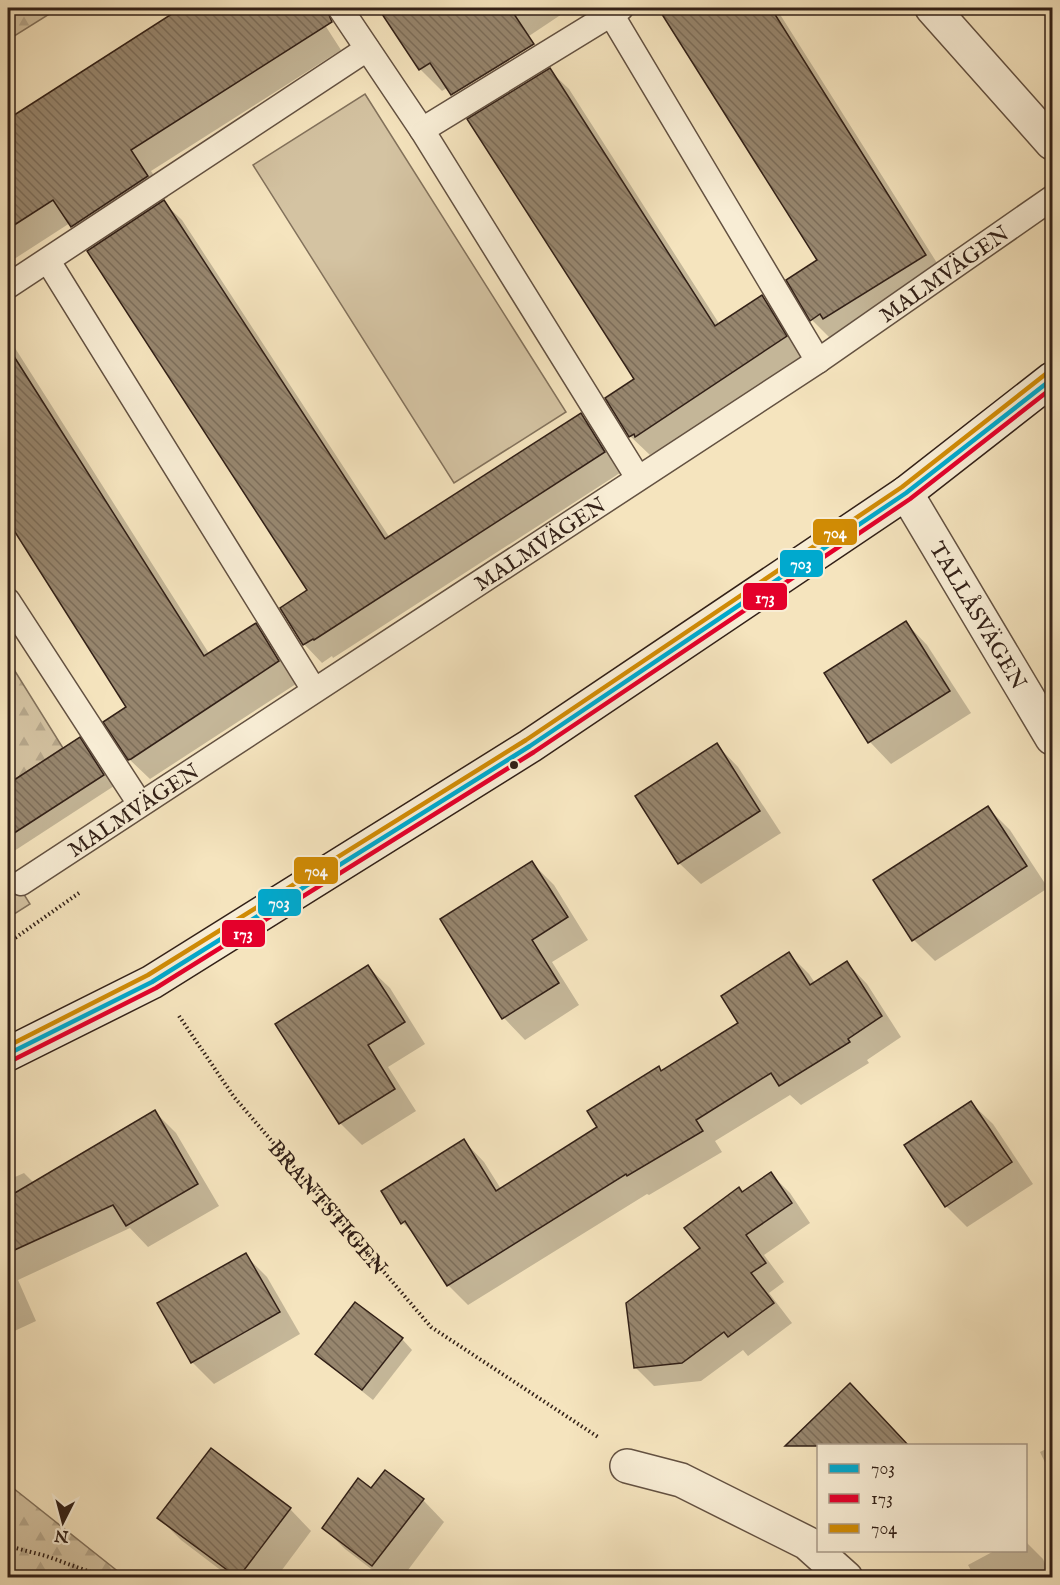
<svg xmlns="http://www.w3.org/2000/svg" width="1060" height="1585" font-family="'IM FELL English',serif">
	<defs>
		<pattern id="forest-firs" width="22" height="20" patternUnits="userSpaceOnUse" patternTransform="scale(1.5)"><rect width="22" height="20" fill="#d4c3a2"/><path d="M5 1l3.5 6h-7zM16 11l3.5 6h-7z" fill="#b6a78b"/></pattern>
		<pattern id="building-back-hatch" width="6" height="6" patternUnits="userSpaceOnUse" patternTransform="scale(1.5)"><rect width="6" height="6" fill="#97866e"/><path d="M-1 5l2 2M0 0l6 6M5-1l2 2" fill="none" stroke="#7c6d59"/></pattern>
	</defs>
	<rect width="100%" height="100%" fill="#f5e4be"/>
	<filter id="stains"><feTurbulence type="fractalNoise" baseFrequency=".00333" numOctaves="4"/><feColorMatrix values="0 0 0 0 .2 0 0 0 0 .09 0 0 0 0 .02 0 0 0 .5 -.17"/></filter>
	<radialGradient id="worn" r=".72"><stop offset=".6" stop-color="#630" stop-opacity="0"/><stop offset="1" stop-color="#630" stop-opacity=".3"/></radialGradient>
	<g fill="url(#forest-firs)" stroke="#83725c" stroke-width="1.5">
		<path d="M8,8H59L8,40Z"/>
		<path d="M8,660L63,748L8,784Z"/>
		<path d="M8,869L30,904L8,918Z"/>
		<path d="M8,1484L125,1577H8Z"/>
	</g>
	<path fill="#d4c3a2" stroke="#83725c" stroke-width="1.5" d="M365,94L566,412L454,483L253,165Z"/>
	<g fill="#0003">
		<path d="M184,8H314L341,50L151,171L168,197L162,201L182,220L390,538L581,415L599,433L623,471L333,658L332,656L322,663L304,644L282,608L310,590L94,248L70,223L8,263V121Z"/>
		<path d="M379,8H571L454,86L453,84L442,91L420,69Z"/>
		<path d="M660,8H776L944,274L831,339L812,320L819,260Z"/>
		<path d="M549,70L569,89L720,325L762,297L781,316L805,356L656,455L653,453L650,455L630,436L636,379Z"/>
		<path d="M8,337L210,655L256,625L276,646L299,682L150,779L129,759L128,707L8,518Z"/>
		<path d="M906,623L927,645L971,713L891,764L870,742L826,674Z"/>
		<path d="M79,739L90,750L114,786L8,855V785Z"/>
		<path d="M717,745L738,767L781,833L701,884L679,863Z"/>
		<path d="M988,808L1010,830L1048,888L935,961L914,940Z"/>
		<path d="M532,863L554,885L588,940L552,962L579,1005L525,1040L504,1018L442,920Z"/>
		<path d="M789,954L809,974L815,983L847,963L867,984L901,1037L867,1060L869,1063L801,1105L790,1095L715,1141L722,1152L649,1195L647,1194L468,1305L448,1285L418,1238L403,1223L464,1141L484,1162L501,1189L599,1127L659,1068L662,1072L740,1023Z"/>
		<path d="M368,967L390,988L425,1044L388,1067L416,1111L362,1145L340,1123L277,1024Z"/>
		<path d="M1052,1021V1036L1046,1024Z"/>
		<path d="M971,1103L993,1124L1033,1184L967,1227L946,1206Z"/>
		<path d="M155,1112L176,1133L219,1206L148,1247L130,1228L18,1280L36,1321L8,1334V1180L24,1173L34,1183Z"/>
		<path d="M771,1174L790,1193L810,1223L764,1255L784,1282L769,1293L792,1323L748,1356L743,1350L701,1381L654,1386L635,1367L702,1249L743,1193Z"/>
		<path d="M245,1255L267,1277L300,1334L214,1384L192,1362Z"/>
		<path d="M402,1339L412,1350L373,1400L328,1364L317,1354Z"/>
		<path d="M1052,1446V1477L1040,1452Z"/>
		<path d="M423,1500L444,1522L402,1578H383L345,1549L324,1528Z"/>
		<path d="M290,1509L311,1531L276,1578H231L181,1540L159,1518Z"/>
		<path d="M1026,1542L1043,1559L1052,1578H975L968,1565L996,1550H1026Z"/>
	</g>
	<g fill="url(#building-back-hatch)" stroke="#322017" stroke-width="1.5">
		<path d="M181,8H326L332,22L131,150L148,176L71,227L53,200L8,229V119Z"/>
		<path d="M378,8H510L534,44L451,95L430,63L419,70Z"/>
		<path d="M658,8H771L926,255L823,319L820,314L810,321L786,280L817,260Z"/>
		<path d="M550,68L715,326L762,295L787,336L635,437L634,434L629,437L605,398L634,379L467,119Z"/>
		<path d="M164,200L385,539L581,413L605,452L314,640L313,639L303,645L280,608L307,590L87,251Z"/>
		<path d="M8,347L204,656L256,623L279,661L131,759L128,760L103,722L126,707L8,521Z"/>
		<path d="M906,621L950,691L868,743L824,673Z"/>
		<path d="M80,737L104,775L8,837V784Z"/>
		<path d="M717,743L760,811L678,864L635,796Z"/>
		<path d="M988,806L1027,866L912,941L873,880Z"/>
		<path d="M532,861L568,917L532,940L559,983L502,1019L440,919Z"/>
		<path d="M789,952L810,985L847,961L882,1016L848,1039L850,1042L779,1086L771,1073L696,1120L703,1131L627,1176L626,1174L447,1286L405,1221L401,1224L381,1191L464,1139L496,1191L597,1127L587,1111L659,1066L661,1071L738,1023L721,996Z"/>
		<path d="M368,965L405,1022L368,1045L395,1089L339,1124L275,1024Z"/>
		<path d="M971,1101L1012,1162L945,1207L904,1145Z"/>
		<path d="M155,1110L198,1184L126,1226L113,1205L8,1253V1197Z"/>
		<path d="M771,1172L792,1203L746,1235L766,1263L751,1273L774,1303L728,1337L724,1332L682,1363L634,1368L626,1303L700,1248L684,1228L739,1187L742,1192Z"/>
		<path d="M246,1253L280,1312L191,1363L157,1303Z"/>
		<path d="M355,1302L403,1338L362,1390L315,1354Z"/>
		<path d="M850,1383L909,1446H785Z"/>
		<path d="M211,1448L291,1508L238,1578L157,1518Z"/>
		<path d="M385,1470L424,1499L372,1566L322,1528L358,1478L371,1488Z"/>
	</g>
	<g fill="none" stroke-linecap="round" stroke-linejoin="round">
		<defs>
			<g id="lane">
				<path d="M340,8L422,130"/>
				<path d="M621,8L422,130L638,478"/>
				<path d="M611,14L818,361"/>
				<path d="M48,261L314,690"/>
				<path d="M8,286L367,49"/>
				<path d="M8,601L140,804"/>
				<path id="s2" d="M21,883L818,361L1052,198"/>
			</g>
			<g id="street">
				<path d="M932,8L1052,143"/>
				<path id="s3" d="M906,493L1052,738"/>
				<path d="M627,1466L681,1480L807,1543L846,1578"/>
			</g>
			<path id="secondary" d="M8,1054L152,982L530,746L906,493L1052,379"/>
		</defs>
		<use href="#lane" stroke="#635141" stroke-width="27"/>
		<use href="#street" stroke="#635141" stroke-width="36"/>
		<use href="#secondary" stroke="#322017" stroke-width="36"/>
		<g stroke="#322017" stroke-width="4" stroke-dasharray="1.5 3" stroke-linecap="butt">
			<path d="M8,943L79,893"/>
			<path id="s1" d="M179,1016L234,1097L431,1327L598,1437"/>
			<path d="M8,1546L46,1556L107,1578"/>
		</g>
		<use href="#lane" stroke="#f8edd5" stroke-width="24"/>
		<use href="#street" stroke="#f8edd5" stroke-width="33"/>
		<use href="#secondary" stroke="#f8edd5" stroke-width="33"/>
		<defs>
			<path id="bus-1" d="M8,1054L152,982L530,746L906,493L1052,379"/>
			<path id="bus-2" d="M11,1061L156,988L534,752L910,499L1052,388"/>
			<path id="bus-3" d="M8,1046L148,975L526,740L902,487L1047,373"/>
		</defs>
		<use href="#bus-1" stroke="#f8edd5" stroke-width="9"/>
		<use href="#bus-2" stroke="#f8edd5" stroke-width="9"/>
		<use href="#bus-3" stroke="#f8edd5" stroke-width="9"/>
		<use href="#bus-1" stroke="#00a9ce" stroke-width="4.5"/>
		<use href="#bus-2" stroke="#e4002b" stroke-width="4.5"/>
		<use href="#bus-3" stroke="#d08b05" stroke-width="4.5"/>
	</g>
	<circle fill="#322017" stroke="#f8edd5" stroke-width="2" cx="514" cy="765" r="5"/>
	<g text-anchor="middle" stroke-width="4.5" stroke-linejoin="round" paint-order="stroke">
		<g font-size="22" fill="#322017" stroke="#f8edd5">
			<text dy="8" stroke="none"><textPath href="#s2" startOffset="1106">MALMVÄGEN</textPath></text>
			<text dy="8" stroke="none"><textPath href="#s2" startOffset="620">MALMVÄGEN</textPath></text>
			<text dy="8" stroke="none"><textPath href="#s3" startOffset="142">TALLÅSVÄGEN</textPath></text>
			<text dy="8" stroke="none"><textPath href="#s2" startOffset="134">MALMVÄGEN</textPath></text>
			<text dy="8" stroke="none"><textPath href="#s1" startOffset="243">BRANTSTIGEN</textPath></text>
		</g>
	</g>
	<g stroke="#f8edd5" stroke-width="2">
		<rect x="812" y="518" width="46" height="28" rx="6" fill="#d08b05"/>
		<rect x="779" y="549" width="45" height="29" rx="6" fill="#00a9ce"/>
		<rect x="742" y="582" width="46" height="29" rx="6" fill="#e4002b"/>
		<rect x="293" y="856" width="46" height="29" rx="6" fill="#d08b05"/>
		<rect x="257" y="888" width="45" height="29" rx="6" fill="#00a9ce"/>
		<rect x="221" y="919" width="45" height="29" rx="6" fill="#e4002b"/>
	</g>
	<g font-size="16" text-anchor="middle" font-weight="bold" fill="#fff">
		<text x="835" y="538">704</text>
		<text x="801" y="569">703</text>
		<text x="765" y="603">173</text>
		<text x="316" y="876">704</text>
		<text x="279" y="908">703</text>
		<text x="243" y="939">173</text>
	</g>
	<rect width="1060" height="1585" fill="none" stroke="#f5e4be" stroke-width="30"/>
	<rect x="9" y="9" width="1042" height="1567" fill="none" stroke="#322017" stroke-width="3"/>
	<rect x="15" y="15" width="1030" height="1555" fill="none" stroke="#322017" stroke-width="1.5"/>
	<rect x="817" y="1444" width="210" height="108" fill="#f8edd5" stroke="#a99b89" stroke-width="1.5"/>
	<rect x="829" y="1464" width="30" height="9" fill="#00a9ce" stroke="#a99b89" stroke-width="1.5"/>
	<text x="871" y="1474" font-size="18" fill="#322017">703</text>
	<rect x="829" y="1494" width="30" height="9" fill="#e4002b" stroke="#a99b89" stroke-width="1.5"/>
	<text x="871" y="1504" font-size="18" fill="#322017">173</text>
	<rect x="829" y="1524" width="30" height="9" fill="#d08b05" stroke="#a99b89" stroke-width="1.5"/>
	<text x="871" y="1534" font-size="18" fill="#322017">704</text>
	<g transform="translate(63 1522) rotate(186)" stroke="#f8edd5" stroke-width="4.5" paint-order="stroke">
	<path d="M0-4.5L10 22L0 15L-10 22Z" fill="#322017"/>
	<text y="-9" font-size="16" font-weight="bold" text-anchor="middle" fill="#322017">N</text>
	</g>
	<rect width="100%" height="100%" filter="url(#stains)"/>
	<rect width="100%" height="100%" fill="url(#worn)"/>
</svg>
